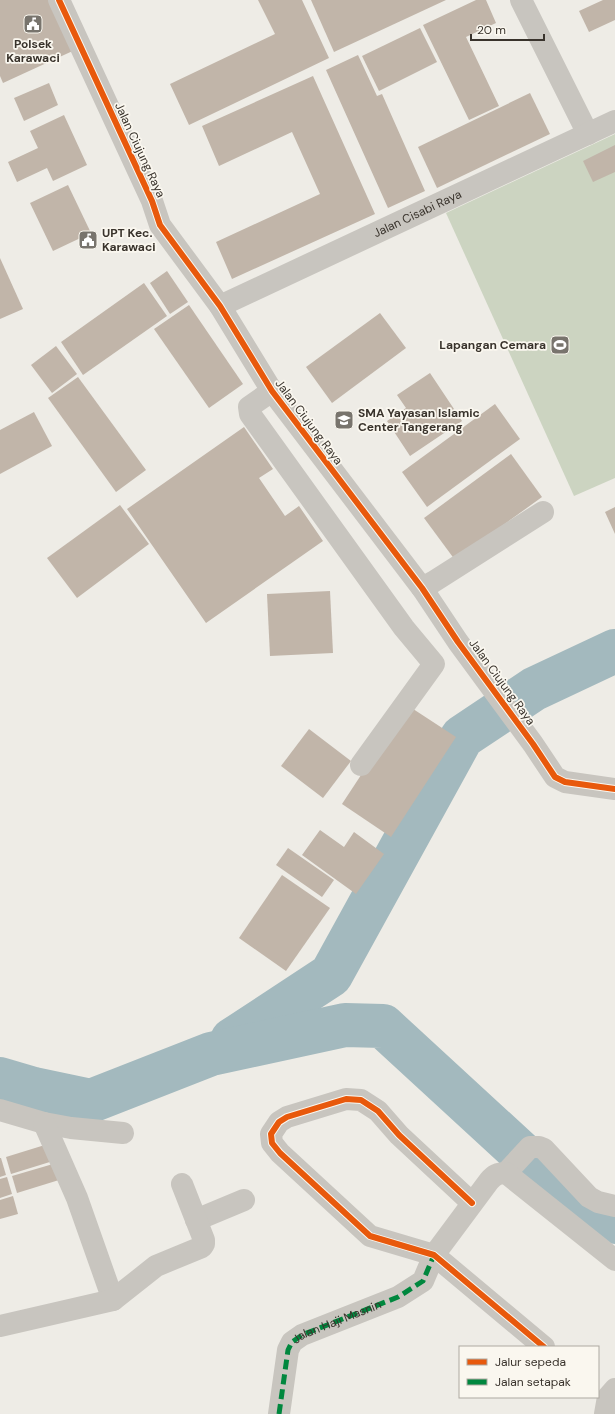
<svg xmlns="http://www.w3.org/2000/svg" width="615" height="1414" font-family="'DM Sans',sans-serif">
	<rect width="100%" height="100%" fill="#eeece6"/>
	<path fill="#ccd4c1" d="M615,134V478L574,496L446,213Z"/>
	<g fill="none" stroke-linecap="round" stroke-linejoin="round">
		<g stroke="#a3b9be" stroke-width="44">
			<path d="M232,1040L331,975L462,737L534,689L615,651"/>
			<path d="M0,1079L34,1089L91,1101L211,1054L345,1025L383,1026L583,1210L615,1222"/>
		</g>
	</g>
	<g fill="#c1b5a9">
		<path d="M0,0H56L77,49L3,83L0,76Z"/>
		<path d="M258,0H302L329,58L189,125L170,84L275,34Z"/>
		<path d="M311,0H446L334,52Z"/>
		<path d="M476,0H486L496,23L466,37L499,106L469,120L423,25Z"/>
		<path d="M603,0H615V20L589,32L579,11Z"/>
		<path d="M420,28L437,62L379,91L362,56Z"/>
		<path d="M358,55L377,96L382,94L425,191L388,208L326,70Z"/>
		<path d="M313,76L375,214L232,279L216,242L320,194L292,132L219,166L202,126Z"/>
		<path d="M49,83L58,105L24,121L14,98Z"/>
		<path d="M530,93L550,134L437,188L418,147Z"/>
		<path d="M64,115L87,165L53,181L47,168L17,182L8,162L38,148L30,131Z"/>
		<path d="M615,145V172L593,182L583,161Z"/>
		<path d="M68,185L91,233L53,251L30,203Z"/>
		<path d="M0,258L23,309L0,319Z"/>
		<path d="M167,271L188,302L170,314L150,283Z"/>
		<path d="M144,283L167,316L83,375L61,342Z"/>
		<path d="M189,305L243,384L209,408L154,329Z"/>
		<path d="M380,313L406,348L332,403L306,367Z"/>
		<path d="M56,346L77,374L52,393L31,365Z"/>
		<path d="M430,373L462,421L410,456L387,421L406,408L397,395Z"/>
		<path d="M78,377L146,470L116,492L48,398Z"/>
		<path d="M495,404L520,439L427,507L402,472Z"/>
		<path d="M34,412L52,446L0,474V430Z"/>
		<path d="M244,427L273,469L259,478L285,516L299,506L323,541L206,623L127,509Z"/>
		<path d="M511,454L542,497L455,560L424,518Z"/>
		<path d="M120,505L149,544L77,598L47,558Z"/>
		<path d="M615,507V534L605,512Z"/>
		<path d="M330,591L333,653L270,656L267,594Z"/>
		<path d="M407,705L456,737L391,837L342,804Z"/>
		<path d="M309,729L351,761L323,798L281,766Z"/>
		<path d="M320,830L344,847L354,832L384,854L356,894L302,855Z"/>
		<path d="M288,848L334,880L322,897L276,865Z"/>
		<path d="M282,875L330,908L286,971L239,938Z"/>
		<path d="M48,1144L53,1161L11,1174L6,1157Z"/>
		<path d="M0,1158H1L6,1175L0,1177Z"/>
		<path d="M53,1164L59,1180L17,1193L12,1176Z"/>
		<path d="M7,1177L12,1194L0,1198V1179Z"/>
		<path d="M13,1196L18,1214L0,1219V1200Z"/>
	</g>
	<g fill="none" stroke-linecap="round" stroke-linejoin="round">
		<g stroke="#c8c5bf" stroke-width="22">
			<path d="M59,0L152,201L160,225L220,306L272,391L422,588L458,642L533,744L555,777L565,782L615,789"/>
			<path d="M521,0L588,134"/>
			<path id="s1" d="M220,306L615,121"/>
			<path d="M272,391L249,407L250,414L404,628L434,664L361,765"/>
			<path d="M422,588L433,582L543,512"/>
			<path d="M0,1110L44,1123L71,1128L123,1133"/>
			<path d="M44,1123L77,1198L113,1300"/>
			<path d="M506,1173L530,1147H539L544,1149L589,1197L598,1202L615,1206"/>
			<path d="M472,1203L399,1135L378,1111L361,1100L346,1099L287,1117L279,1122L271,1134L272,1143L280,1153L370,1236L434,1255L544,1347"/>
			<path d="M196,1220L244,1200"/>
			<path d="M0,1326L113,1300L156,1266L202,1247L204,1244V1240L182,1184"/>
			<path d="M279,1414L288,1350L292,1342L302,1335L398,1297L423,1281L434,1255L489,1181C494,1175 498,1173 506,1173L615,1260"/>
			<path d="M605,1414L608,1397L615,1389"/>
		</g>
		<path stroke="#00873e" stroke-width="5" stroke-dasharray="10 5" stroke-linecap="butt" id="s2" d="M279,1414L288,1350L292,1342L302,1335L398,1297L423,1281L434,1255L431,1254"/>
		<defs>
			<g id="cycleway">
				<path d="M59,0L152,201L160,225L220,306L272,391L422,588L458,642L533,744L555,777L565,782L615,789"/>
				<path d="M472,1203L399,1135L378,1111L361,1100L346,1099L287,1117L279,1122L271,1134L272,1143L280,1153L370,1236L434,1255L544,1347"/>
			</g>
		</defs>
		<use href="#cycleway" stroke="#faf7ef" stroke-width="8"/>
		<use href="#cycleway" stroke="#e8590c" stroke-width="6"/>
	</g>
	<defs>
		<symbol id="civic-square" viewBox="-11 -11 22 22"><rect x="-9" y="-9" width="18" height="18" rx="4" fill="#78746d" stroke="#faf7ef"/><path d="M-.6-6.5H3V-4.5H.6V-3L4-1V1h2V6H-6V1h2V-1L-.6-3ZM-1.2 2.5V6h2.4V2.5Z" fill="#fff"/></symbol>
		<symbol id="stadium-square" viewBox="-11 -11 22 22"><rect x="-9" y="-9" width="18" height="18" rx="4" fill="#78746d" stroke="#faf7ef"/><path d="M0-5a6.5 5 0 1 0 0 10a6.5 5 0 1 0 0-10ZM-3.5-1.8h7v3.6h-7Z" fill="#fff"/></symbol>
		<symbol id="school-square" viewBox="-11 -11 22 22"><rect x="-9" y="-9" width="18" height="18" rx="4" fill="#78746d" stroke="#faf7ef"/><path d="M0-5L7-2L0 1L-7-2ZM-4 1L0 2.5L4 1V4Q0 6-4 4Z" fill="#fff"/></symbol>
	</defs>
	<g fill-rule="evenodd">
		<use href="#civic-square" x="22" y="13" width="22" height="22"/>
		<use href="#civic-square" x="77" y="229" width="22" height="22"/>
		<use href="#stadium-square" x="549" y="334" width="22" height="22"/>
		<use href="#school-square" x="333" y="409" width="22" height="22"/>
	</g>
	<g text-anchor="middle" stroke-width="3.5" stroke-linejoin="round" paint-order="stroke">
		<g font-size="12" font-weight="bold" fill="#39332c" stroke="#faf7ef" text-anchor="start">
			<text x="33" y="48" text-anchor="middle">Polsek<tspan x="33" dy="14">Karawaci</tspan></text>
			<text x="102" y="237">UPT Kec.<tspan x="102" dy="14">Karawaci</tspan></text>
			<text x="546" y="349" text-anchor="end">Lapangan Cemara</text>
			<text x="358" y="417">SMA Yayasan Islamic<tspan x="358" dy="14">Center Tangerang</tspan></text>
		</g>
		<g font-size="12" fill="#39332c" stroke="#faf7ef">
			<text transform="translate(140 150) rotate(65)" y="4">Jalan Ciujung Raya</text>
			<text dy="4" stroke="none"><textPath href="#s1" startOffset="218">Jalan Cisabi Raya</textPath></text>
			<text transform="translate(309 422) rotate(53)" y="4">Jalan Ciujung Raya</text>
			<text transform="translate(502 682) rotate(54)" y="4">Jalan Ciujung Raya</text>
			<text dy="4" stroke="none"><textPath href="#s2" startOffset="123">Jalan Haji Masnin</textPath></text>
		</g>
	</g>
	<rect x="459" y="1346" width="140" height="52" fill="#faf7ef" stroke="#ada9a1"/>
	<rect x="467" y="1359" width="20" height="6" fill="#e8590c" stroke="#ada9a1"/>
	<text x="495" y="1366" font-size="12" fill="#39332c">Jalur sepeda</text>
	<rect x="467" y="1379" width="20" height="6" fill="#00873e" stroke="#ada9a1"/>
	<text x="495" y="1386" font-size="12" fill="#39332c">Jalan setapak</text>
	<path d="M471 34v6h73v-6" fill="none" stroke="#39332c" stroke-width="2"/>
	<text x="477" y="34" font-size="12" fill="#39332c" stroke="#faf7ef" stroke-width="3" paint-order="stroke">20 m</text>
</svg>
